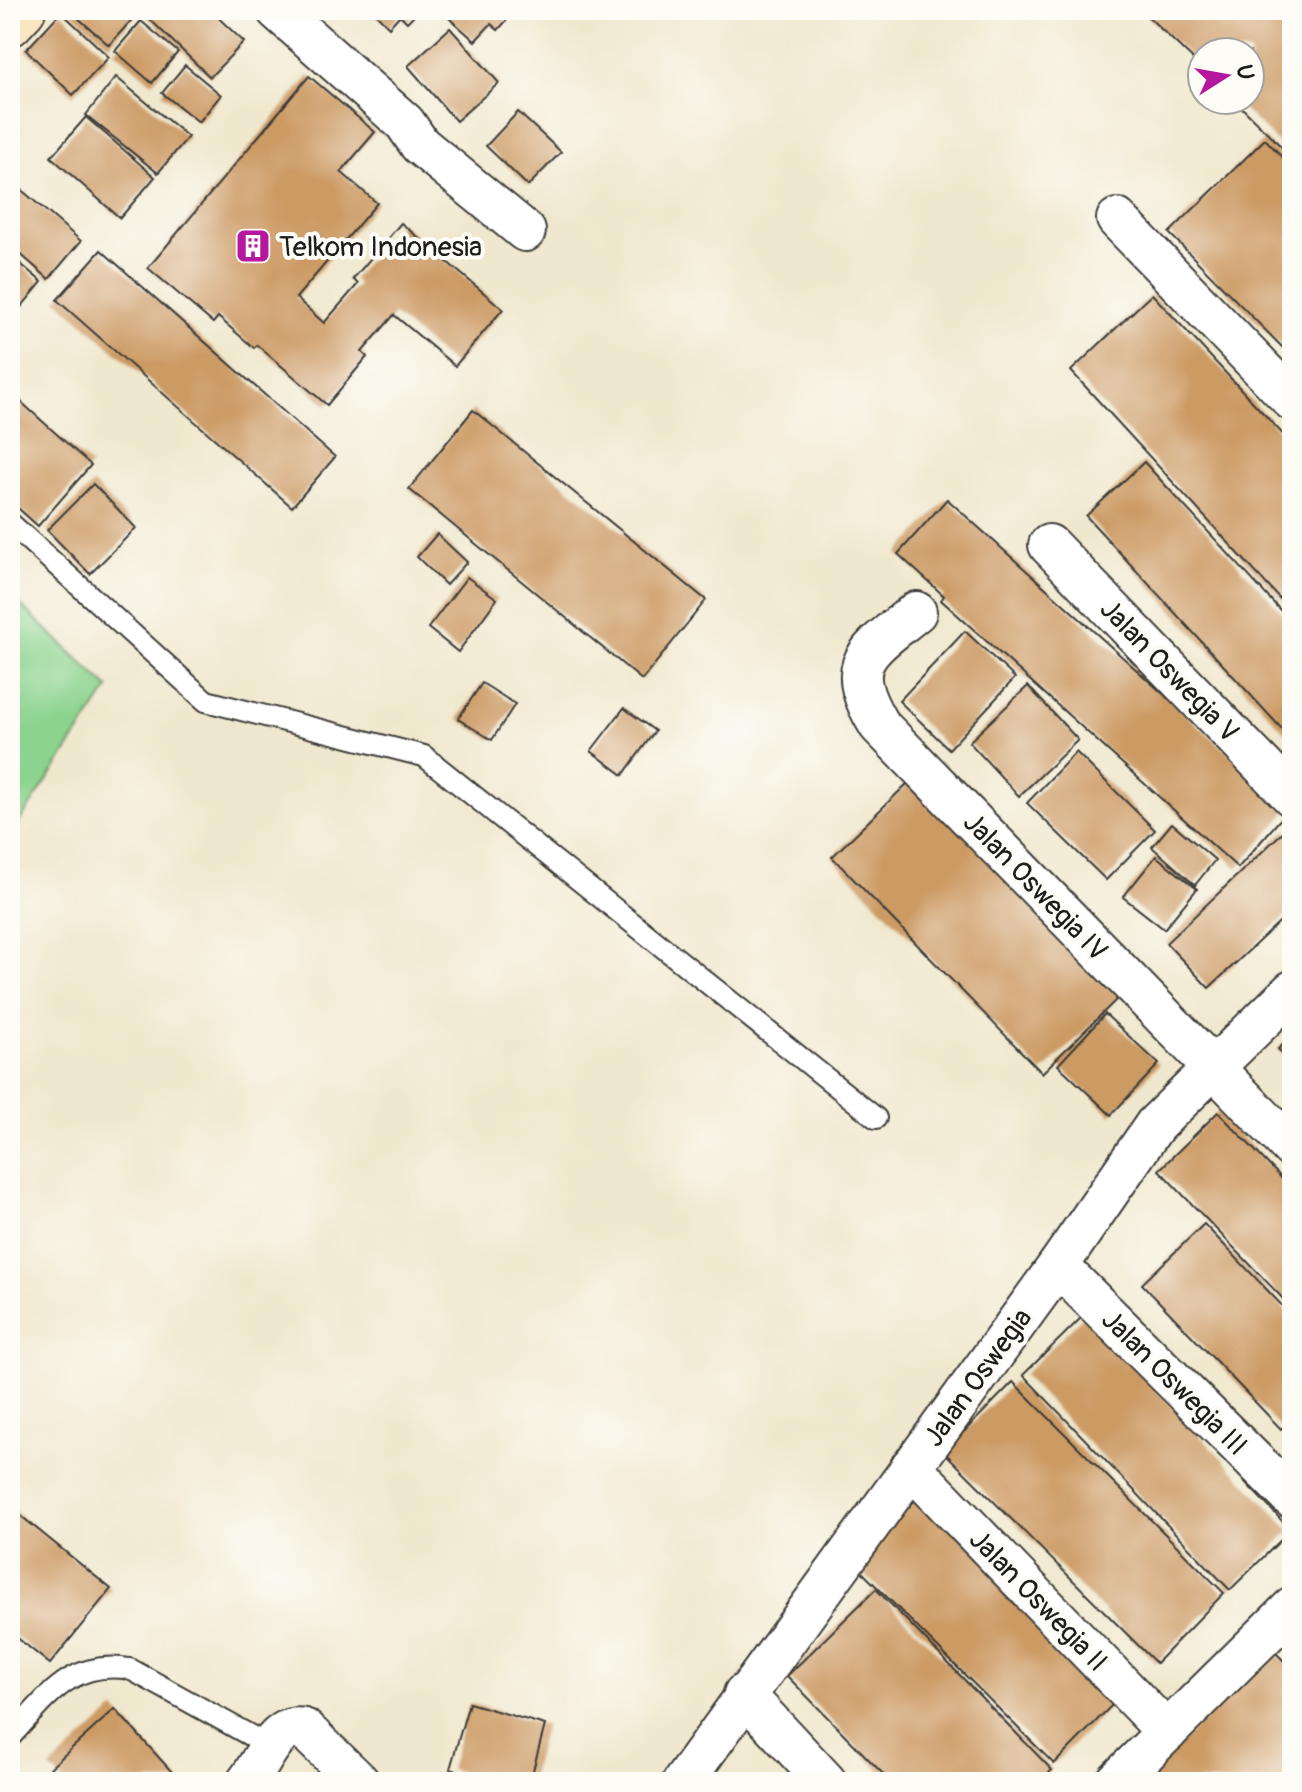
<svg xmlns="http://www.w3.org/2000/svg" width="1302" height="1792" font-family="Pangolin,sans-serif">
	<rect width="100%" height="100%" fill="#fdfcf7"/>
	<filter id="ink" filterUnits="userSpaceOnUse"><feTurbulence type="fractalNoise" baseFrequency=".0125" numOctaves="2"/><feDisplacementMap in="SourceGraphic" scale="16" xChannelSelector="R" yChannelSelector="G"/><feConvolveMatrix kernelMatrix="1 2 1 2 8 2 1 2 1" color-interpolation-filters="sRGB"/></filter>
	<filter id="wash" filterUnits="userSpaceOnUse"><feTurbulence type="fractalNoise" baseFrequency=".006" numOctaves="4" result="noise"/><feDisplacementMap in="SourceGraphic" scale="32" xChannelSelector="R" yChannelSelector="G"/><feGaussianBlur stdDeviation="1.8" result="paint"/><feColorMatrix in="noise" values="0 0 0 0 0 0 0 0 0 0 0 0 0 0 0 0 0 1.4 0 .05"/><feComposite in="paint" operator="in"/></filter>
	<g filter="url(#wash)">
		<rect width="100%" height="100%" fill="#f0e8ce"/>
		<path fill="#8bd38e" stroke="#547855" stroke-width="2" d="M10,595L109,688L10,836Z"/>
		<g id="blocks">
			<g fill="#cc9a63">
				<path d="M69,10H135L138,13L109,45Z"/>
				<path d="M140,10H210L244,42L210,77Z"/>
				<path d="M372,10H419L407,22L400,15L389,27Z"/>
				<path d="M440,10H516L498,30L491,24L475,41Z"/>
				<path d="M1141,10H1285L1292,16V157L1234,100H1250V52H1202V68Z"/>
				<path d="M61,12L109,57L73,95L26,50Z"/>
				<path d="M141,21L178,52L152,83L115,51Z"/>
				<path d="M450,28L499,83L456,121L408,66Z"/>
				<path d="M185,65L221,95L199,122L162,93Z"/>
				<path d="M309,76L375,132L341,172L377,203L296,298L324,323L358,284L353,279L401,223L503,309L455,366L394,315L362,352L367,357L327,405L257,345L254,348L218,317L213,323L148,268Z"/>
				<path d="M116,77L188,137L158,173L86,115Z"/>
				<path d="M518,112L561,152L528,186L486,146Z"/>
				<path d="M86,117L155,177L120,218L51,157Z"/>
				<path d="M1265,139L1292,167V357L1169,233Z"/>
				<path d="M10,180L81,241L49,279L10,245Z"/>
				<path d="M101,250L335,457L292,507L57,300Z"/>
				<path d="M10,255L42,282L13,317L10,315Z"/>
				<path d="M1152,294L1292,444V612L1071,371Z"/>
				<path d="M10,392L91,465L38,526L10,501Z"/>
				<path d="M473,410L706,600L642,680L409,489Z"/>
				<path d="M1144,462L1292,623V740L1086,516Z"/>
				<path d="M93,484L136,528L90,574L47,530Z"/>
				<path d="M947,499L1290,808L1238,868L941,600L944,596L898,554Z"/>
				<path d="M437,534L467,562L446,585L417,557Z"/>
				<path d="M467,577L497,599L458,652L428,628Z"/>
				<path d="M965,631L1015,678L949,749L899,701Z"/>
				<path d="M482,683L515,704L492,740L458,719Z"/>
				<path d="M1028,686L1078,740L1019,796L969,742Z"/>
				<path d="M624,708L655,731L623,775L591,751Z"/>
				<path d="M1076,752L1155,830L1106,880L1027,803Z"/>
				<path d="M913,778L1122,994L1042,1073L832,857Z"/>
				<path d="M1172,823L1215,860L1195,885L1152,847Z"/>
				<path d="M1285,830L1292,837V910L1209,988L1166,943Z"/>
				<path d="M1156,856L1197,889L1164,929L1123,897Z"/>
				<path d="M1105,1014L1159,1064L1111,1115L1058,1065Z"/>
				<path d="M1292,1036V1065L1278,1049Z"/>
				<path d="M1218,1112L1292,1189V1308L1159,1170Z"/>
				<path d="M1204,1224L1292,1316V1418L1281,1429L1142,1284Z"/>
				<path d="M1084,1315L1291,1530L1230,1590L1023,1375Z"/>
				<path d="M1013,1382L1224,1593L1156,1663L944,1452Z"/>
				<path d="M921,1494L1122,1695L1054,1764L854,1564Z"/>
				<path d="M10,1507L111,1589L50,1664L10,1632Z"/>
				<path d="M876,1589L1052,1770L1040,1782H891L787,1676Z"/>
				<path d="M1274,1651L1292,1669V1775L1285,1782H1142Z"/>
				<path d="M469,1703L545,1725L530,1782H497L450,1769Z"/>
				<path d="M115,1709L181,1782H63L50,1768Z"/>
			</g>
		</g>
	</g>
	<g filter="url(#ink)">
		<use href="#blocks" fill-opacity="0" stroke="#3c3b37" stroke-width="2"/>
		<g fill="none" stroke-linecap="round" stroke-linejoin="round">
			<defs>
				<g id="service">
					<path d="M10,523L206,701L424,756L876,1118"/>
					<path d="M10,1737C47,1698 70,1659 130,1669L271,1747"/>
				</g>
				<g id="minor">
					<path d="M277,10L405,123L420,145L525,231"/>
					<path d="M1117,219L1292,400"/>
					<path d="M1049,545L1292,796"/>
					<path d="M916,612C867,652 841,662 879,725L1292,1148"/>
					<path d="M1058,1266L1292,1498"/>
					<path d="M911,1467L1167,1732"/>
					<path d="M744,1694L826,1782"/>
					<path d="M247,1782C263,1764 274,1722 304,1729L359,1782"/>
					<path d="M683,1782L1058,1266L1155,1125L1292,991"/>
					<path d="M1116,1782L1292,1608"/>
				</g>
				<path id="secondary" d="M10,24L23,10"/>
			</defs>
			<use href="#service" stroke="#3c3b37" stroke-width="24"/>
			<use href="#minor" stroke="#3c3b37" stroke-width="44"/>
			<use href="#secondary" stroke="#3c3b37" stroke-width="48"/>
			<use href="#service" stroke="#fff" stroke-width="20"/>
			<use href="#minor" stroke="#fff" stroke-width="40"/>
			<use href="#secondary" stroke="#f9e7c3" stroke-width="44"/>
		</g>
	</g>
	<defs>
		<symbol id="building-square" viewBox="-11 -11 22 22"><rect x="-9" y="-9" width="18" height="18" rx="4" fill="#b5179e" stroke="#fdfcf7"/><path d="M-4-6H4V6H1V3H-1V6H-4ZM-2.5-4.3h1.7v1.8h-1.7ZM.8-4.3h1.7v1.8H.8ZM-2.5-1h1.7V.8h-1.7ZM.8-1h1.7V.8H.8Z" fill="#fff"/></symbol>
	</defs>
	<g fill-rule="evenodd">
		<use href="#building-square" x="233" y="226" width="40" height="40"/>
	</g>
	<g text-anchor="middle" stroke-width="8" stroke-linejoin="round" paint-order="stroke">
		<g font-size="28" fill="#1c1c1c" stroke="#fdfcf7" text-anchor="start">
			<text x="279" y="256">Telkom Indonesia</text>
		</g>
		<g font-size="28" fill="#1c1c1c" stroke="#fdfcf7">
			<text transform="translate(1170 670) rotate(46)" y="10">Jalan Oswegia V</text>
			<text transform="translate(1036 886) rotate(46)" y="10">Jalan Oswegia IV</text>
			<text transform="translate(977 1377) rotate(-54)" y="10">Jalan Oswegia</text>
			<text transform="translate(1175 1382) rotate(45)" y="10">Jalan Oswegia III</text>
			<text transform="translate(1039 1600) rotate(46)" y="10">Jalan Oswegia II</text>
		</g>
	</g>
	<rect width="1302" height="1792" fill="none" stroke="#fdfcf7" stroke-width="40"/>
	<g transform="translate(1226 76) rotate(79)"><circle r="38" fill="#fdfcf7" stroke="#a3a29f" stroke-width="2"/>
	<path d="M0-6L14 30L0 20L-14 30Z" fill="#b5179e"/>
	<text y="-12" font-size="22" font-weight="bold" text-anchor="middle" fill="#1c1c1c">U</text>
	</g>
</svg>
